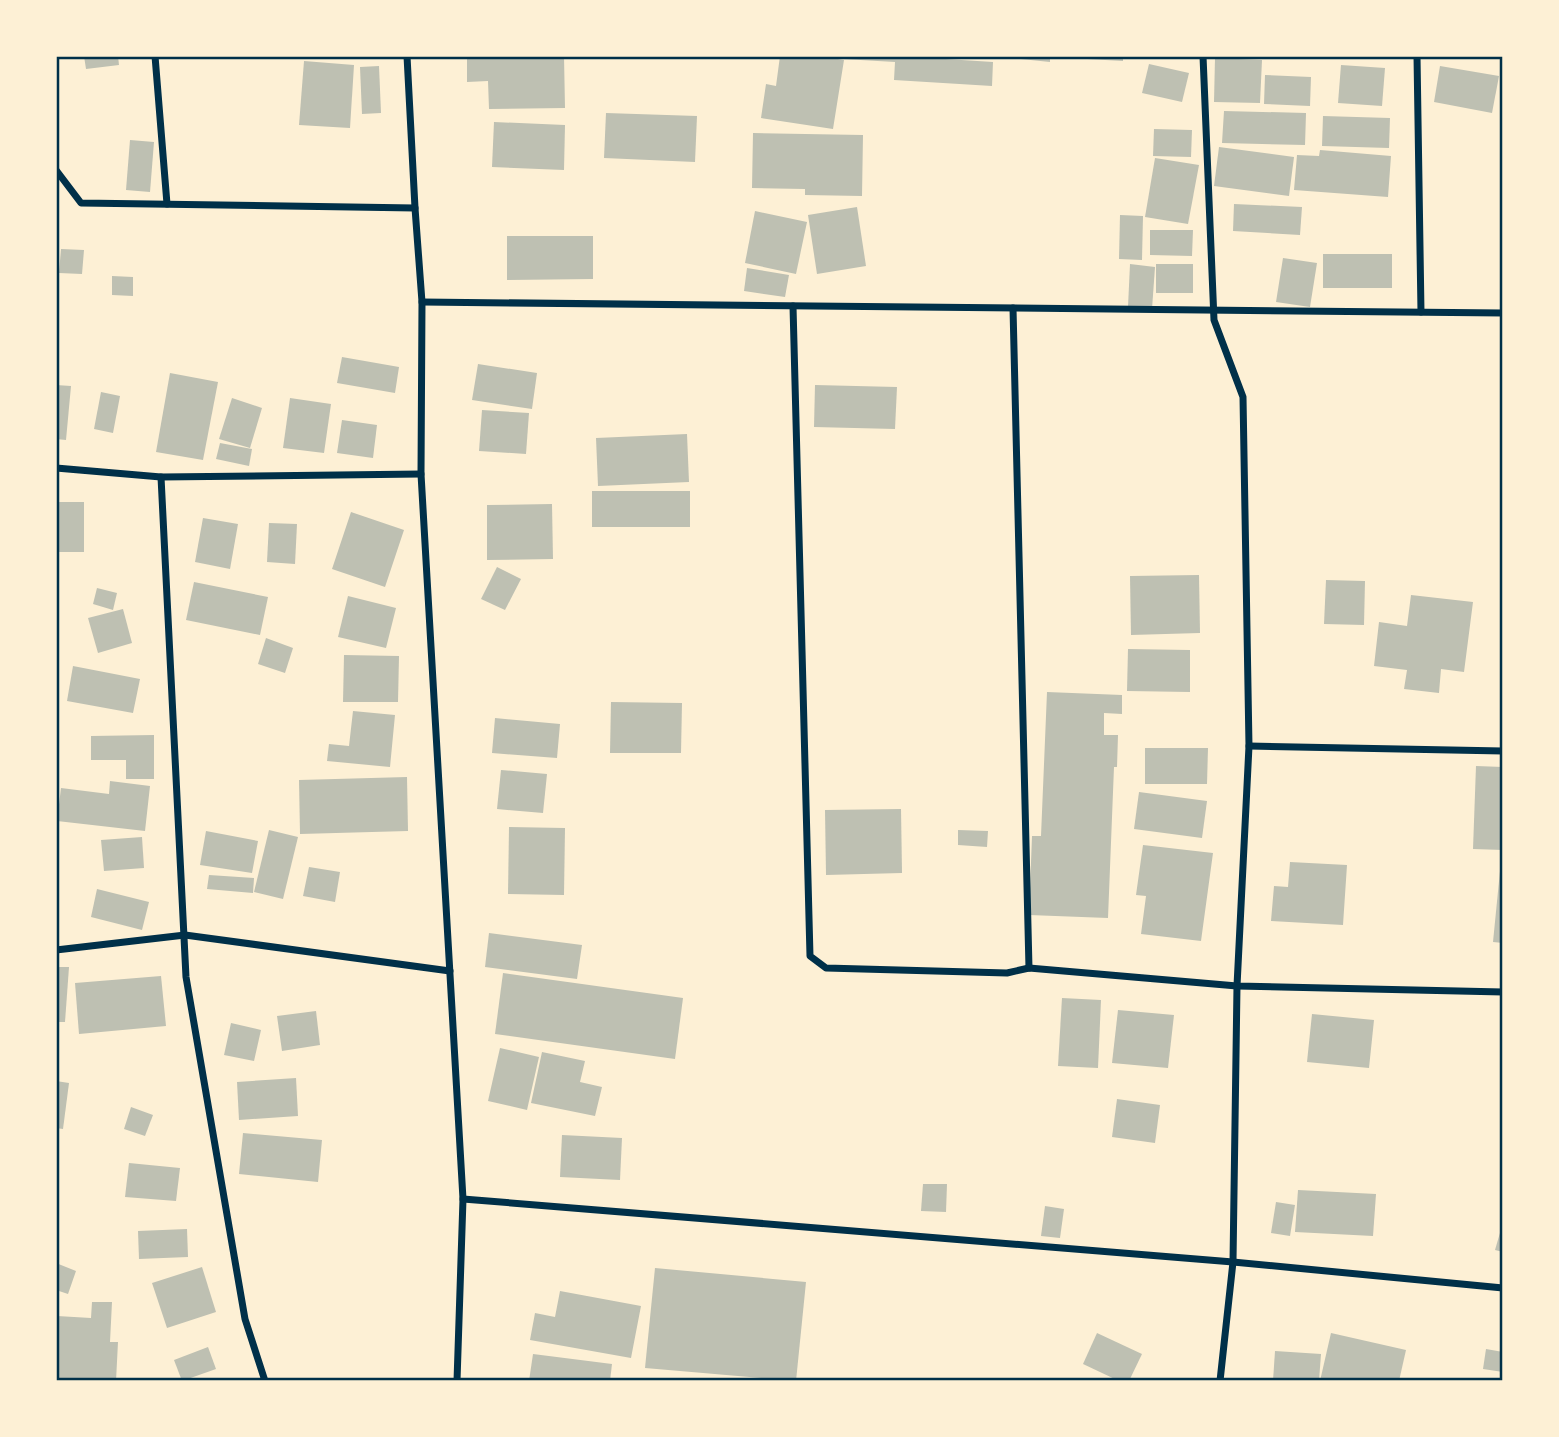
<svg xmlns="http://www.w3.org/2000/svg" width="1559" height="1437" font-family="Roboto,sans-serif">
	<rect width="100%" height="100%" fill="#fdf0d5"/>
	<g fill="#bec0b2">
		<path d="M84,56H118L119,65L86,69Z"/>
		<path d="M564,56L565,108L489,109L488,81L467,82V58Z"/>
		<path d="M673,56H704V59L673,58Z"/>
		<path d="M780,56H819L844,60L833,129L761,118L766,84L776,86Z"/>
		<path d="M843,56H930V58L993,62L992,86L894,80L895,62L843,59Z"/>
		<path d="M1011,56H1050V62L1011,58Z"/>
		<path d="M1087,56H1123V61L1087,59Z"/>
		<path d="M1215,58L1262,60L1260,103L1214,102Z"/>
		<path d="M304,61L354,65L350,128L299,125Z"/>
		<path d="M1149,64L1189,73L1182,102L1142,93Z"/>
		<path d="M1341,65L1385,68L1382,106L1338,103Z"/>
		<path d="M379,66L381,113L362,114L360,67Z"/>
		<path d="M1440,66L1499,76L1492,113L1434,102Z"/>
		<path d="M1265,75L1311,77L1310,106L1264,104Z"/>
		<path d="M1224,111L1306,113L1305,145L1222,143Z"/>
		<path d="M606,113L697,116L695,162L604,158Z"/>
		<path d="M1323,116L1390,118L1389,148L1322,146Z"/>
		<path d="M494,122L565,125L564,170L492,167Z"/>
		<path d="M1154,129L1192,130L1191,157L1153,156Z"/>
		<path d="M753,133L863,135L862,196L805,195V189L752,188Z"/>
		<path d="M130,140L154,142L150,192L126,190Z"/>
		<path d="M1219,147L1294,157L1289,196L1214,186Z"/>
		<path d="M1320,150L1391,156L1388,197L1294,190L1297,155L1319,156Z"/>
		<path d="M1155,158L1199,165L1188,224L1145,217Z"/>
		<path d="M1234,204L1302,207L1300,235L1233,231Z"/>
		<path d="M857,207L866,266L817,274L808,215Z"/>
		<path d="M755,211L807,222L796,274L745,263Z"/>
		<path d="M1120,215L1143,216L1142,260L1119,259Z"/>
		<path d="M1150,230H1193L1192,256L1150,255Z"/>
		<path d="M507,236H593V279L507,280Z"/>
		<path d="M61,249L84,250L82,274L59,273Z"/>
		<rect x="1323" y="254" width="69" height="34"/>
		<path d="M1283,258L1317,263L1310,307L1276,302Z"/>
		<path d="M1130,264L1155,267L1152,309L1128,307Z"/>
		<rect x="1156" y="264" width="37" height="29"/>
		<path d="M747,268L789,275L785,297L744,291Z"/>
		<path d="M112,276L133,277V296L112,295Z"/>
		<path d="M342,357L399,367L395,393L337,383Z"/>
		<path d="M478,364L537,373L532,409L472,400Z"/>
		<path d="M170,373L218,382L203,460L156,452Z"/>
		<path d="M56,385L71,386L66,440L56,439Z"/>
		<path d="M815,385L897,387L895,429L814,427Z"/>
		<path d="M101,392L120,396L113,433L94,429Z"/>
		<path d="M232,398L262,408L250,448L219,439Z"/>
		<path d="M290,398L331,404L324,453L283,448Z"/>
		<path d="M482,410L529,413L526,454L479,451Z"/>
		<path d="M342,420L377,425L373,458L337,453Z"/>
		<path d="M687,434L689,482L598,486L596,438Z"/>
		<path d="M220,443L252,449L249,466L216,459Z"/>
		<rect x="592" y="491" width="98" height="36"/>
		<rect x="56" y="502" width="28" height="50"/>
		<path d="M552,504L553,559L487,560V505Z"/>
		<path d="M351,512L404,530L385,587L332,569Z"/>
		<path d="M203,518L238,524L230,569L195,562Z"/>
		<path d="M269,523L297,524L295,564L267,562Z"/>
		<path d="M497,567L521,579L505,610L481,599Z"/>
		<path d="M1199,575L1200,633L1131,635L1130,576Z"/>
		<path d="M1326,580L1365,581L1364,625L1324,624Z"/>
		<path d="M194,582L268,597L260,635L186,620Z"/>
		<path d="M97,588L117,593L113,610L93,604Z"/>
		<path d="M1411,595L1473,602L1464,672L1441,669L1439,693L1404,689L1407,670L1374,666L1379,622L1407,626Z"/>
		<path d="M348,596L396,608L386,648L338,637Z"/>
		<path d="M123,609L132,643L98,653L88,618Z"/>
		<path d="M266,638L293,648L285,673L258,664Z"/>
		<path d="M1128,649L1190,650V692L1127,691Z"/>
		<path d="M344,655L399,656L398,702H343Z"/>
		<path d="M73,666L140,679L133,713L67,701Z"/>
		<path d="M1047,692L1122,695V714L1104,713V735H1118L1117,767H1114L1108,918L1029,915L1032,836H1041Z"/>
		<path d="M611,702L682,703L681,753H610Z"/>
		<path d="M353,711L395,715L390,767L327,761L329,744L349,746Z"/>
		<path d="M495,718L560,724L557,758L492,753Z"/>
		<path d="M154,735V779H126V760H91V736Z"/>
		<path d="M1145,748H1208L1207,784H1145Z"/>
		<path d="M1476,766L1503,767V850L1473,849Z"/>
		<path d="M501,770L547,774L543,813L497,809Z"/>
		<path d="M407,777L408,831L300,834L299,780Z"/>
		<path d="M110,781L150,786L145,831L57,821L61,788L109,794Z"/>
		<path d="M1139,792L1207,801L1202,838L1134,829Z"/>
		<path d="M901,809L902,873L826,875L825,810Z"/>
		<path d="M509,827L565,828L564,895L508,894Z"/>
		<path d="M269,830L298,837L283,899L254,892Z"/>
		<path d="M958,830L988,831L987,847L958,845Z"/>
		<path d="M206,831L258,841L252,873L200,865Z"/>
		<path d="M142,837L144,868L104,871L101,840Z"/>
		<path d="M1143,845L1213,853L1201,941L1141,934L1146,896L1136,895Z"/>
		<path d="M1501,861H1503V943L1493,942Z"/>
		<path d="M1290,862L1347,865L1343,925L1271,921L1274,886L1288,887Z"/>
		<path d="M309,867L340,872L335,902L303,896Z"/>
		<path d="M209,875L254,878L253,893L207,889Z"/>
		<path d="M97,889L149,902L142,930L91,917Z"/>
		<path d="M489,933L582,945L577,979L485,967Z"/>
		<path d="M56,967H69L65,1022H56Z"/>
		<path d="M503,973L683,998L675,1059L495,1034Z"/>
		<path d="M161,976L166,1026L79,1034L75,983Z"/>
		<path d="M1062,998L1101,1000L1098,1068L1058,1066Z"/>
		<path d="M1118,1010L1174,1015L1168,1068L1112,1063Z"/>
		<path d="M316,1011L320,1045L282,1051L277,1016Z"/>
		<path d="M1312,1014L1374,1020L1369,1068L1307,1062Z"/>
		<path d="M231,1023L261,1030L254,1061L224,1055Z"/>
		<path d="M500,1048L539,1057L527,1110L488,1101Z"/>
		<path d="M542,1052L585,1061L580,1082L602,1087L595,1116L531,1103Z"/>
		<path d="M296,1078L298,1116L239,1120L237,1082Z"/>
		<path d="M56,1081L69,1083L63,1129L56,1128Z"/>
		<path d="M1117,1099L1160,1105L1155,1143L1112,1137Z"/>
		<path d="M131,1107L153,1115L145,1136L124,1129Z"/>
		<path d="M243,1133L322,1140L318,1182L239,1174Z"/>
		<path d="M562,1135L622,1138L620,1180L560,1177Z"/>
		<path d="M129,1163L180,1168L176,1201L125,1197Z"/>
		<path d="M923,1184H947L946,1212L921,1211Z"/>
		<path d="M1298,1190L1376,1194L1373,1236L1295,1232Z"/>
		<path d="M1276,1202L1295,1205L1290,1236L1271,1233Z"/>
		<path d="M1045,1206L1064,1209L1060,1238L1041,1236Z"/>
		<path d="M1502,1226H1503V1252L1495,1250Z"/>
		<path d="M187,1229L188,1257L139,1259L138,1231Z"/>
		<path d="M56,1263L76,1271L68,1294L56,1290Z"/>
		<path d="M202,1267L216,1312L167,1328L152,1283Z"/>
		<path d="M655,1268L806,1282L796,1381L645,1368Z"/>
		<path d="M560,1291L641,1306L631,1358L530,1340L535,1313L555,1317Z"/>
		<path d="M92,1302H112L110,1342H118L116,1381H57V1316L91,1318Z"/>
		<path d="M1097,1333L1142,1354L1129,1381H1119L1083,1364Z"/>
		<path d="M1331,1333L1406,1350L1399,1381H1320Z"/>
		<path d="M208,1347L216,1369L182,1381L174,1360Z"/>
		<path d="M1486,1349L1503,1352V1372L1483,1369Z"/>
		<path d="M1275,1351L1321,1354L1319,1381H1273Z"/>
		<path d="M533,1354L612,1364L610,1381H529Z"/>
	</g>
	<g fill="none" stroke-linecap="round" stroke-linejoin="round">
		<g stroke="#003049" stroke-width="7">
			<path d="M155,56L167,204"/>
			<path d="M407,56L415,208L422,302L421,474L463,1199L457,1381"/>
			<path d="M1203,56L1214,320L1243,397L1249,746L1237,986L1233,1262L1220,1381"/>
			<path d="M1417,56L1421,312"/>
			<path d="M56,170L81,203L415,208"/>
			<path d="M422,302L1503,313"/>
			<path d="M793,306L810,956L826,968L1007,973L1029,968L1237,986L1503,992"/>
			<path d="M1013,308L1029,968"/>
			<path d="M56,468L161,477L421,474"/>
			<path d="M161,477L186,977L245,1319L265,1381"/>
			<path d="M1249,746L1503,751"/>
			<path d="M56,950L185,935L450,971"/>
			<path d="M463,1199L1233,1262L1503,1288"/>
		</g>
	</g>
	<rect width="1559" height="1437" fill="none" stroke="#fdf0d5" stroke-width="116"/>
	<rect x="58" y="58" width="1443" height="1321" fill="none" stroke="#003049" stroke-width="2.5"/>
</svg>
